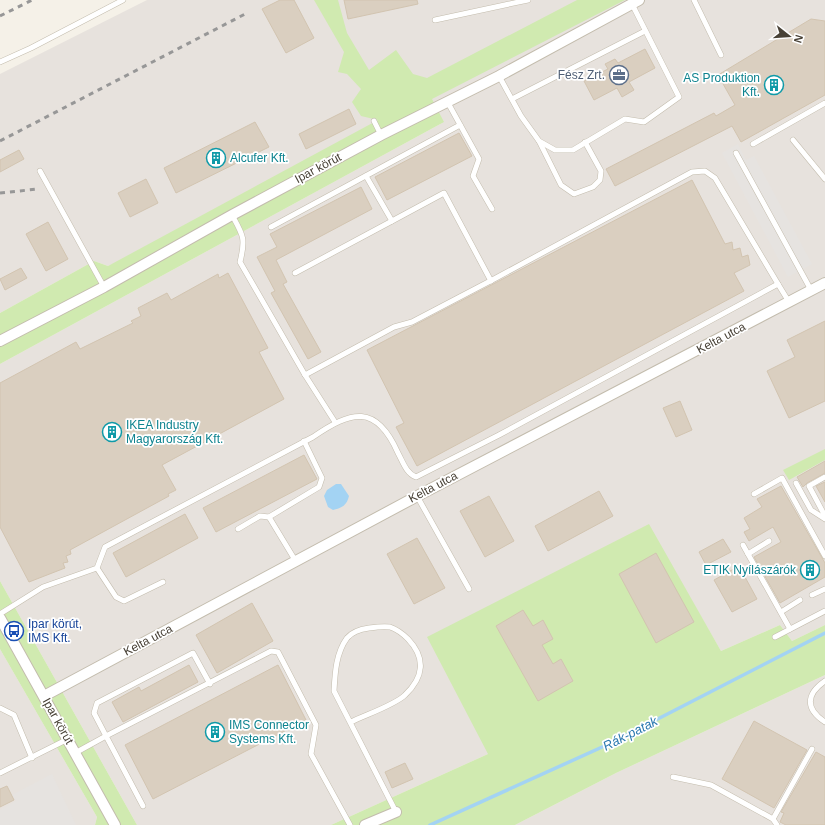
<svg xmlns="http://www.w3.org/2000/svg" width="825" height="825" font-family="Arial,sans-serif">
	<rect width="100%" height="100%" fill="#f5f1e8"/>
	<g fill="#e7e2dd">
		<path d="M147,0H825V625L792,641L780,625L721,651L648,525L488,754L331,825H137L0,581V364L444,122L108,266L94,261L0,313V74Z"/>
		<path d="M0,649L97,817L95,825H0Z"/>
		<path d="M825,675V825H515L616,773Z"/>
	</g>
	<g fill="#d0eab0">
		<path d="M314,0H338L347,33L369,70L396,50L413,74L427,78L577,0H625L432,99L444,122L0,364V313L94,261L108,266L378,120L361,116L352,102L361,89L347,74L338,72L344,52Z"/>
		<path d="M825,449V460L789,480L783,470Z"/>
		<path d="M649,524L721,651L780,625L792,641L825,625V675L616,773L515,825H331L488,754L427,637Z"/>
		<path d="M0,581L137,825H95L97,817L0,649Z"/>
	</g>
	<g fill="#e6e3e0">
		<path d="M738,144L746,160L754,156L812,264L788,277L722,153Z"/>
		<path d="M52,774L76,825H0V810L16,801L12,795Z"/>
	</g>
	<path fill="#a3d3f3" d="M336,484H341L349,496C347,505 342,508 333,510L328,507L324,496L327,490Z"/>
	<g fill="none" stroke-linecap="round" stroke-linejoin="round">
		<path stroke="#a3d3f3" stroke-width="3.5" d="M430,825L611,743L825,633"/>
	</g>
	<g fill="#dacfc0" stroke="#d2c4b0">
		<path d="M280,0H294L314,38L286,53L262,9Z"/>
		<path d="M344,0H417L418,4L348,19Z"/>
		<path d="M811,19L825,21V95L741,142L732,126L615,186L606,169L714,113L716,116L735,105L718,75Z"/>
		<path d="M645,49L655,68L629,82L634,90L622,97L617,88L594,100L584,81L608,69L605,64L615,59L618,63Z"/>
		<path d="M349,109L356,124L306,149L299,134Z"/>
		<path d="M255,122L269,147L176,193L164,168Z"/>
		<path d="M459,133L472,156L387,200L375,177Z"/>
		<path d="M19,150L24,159L0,172V160Z"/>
		<path d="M146,179L158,203L130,217L118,193Z"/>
		<path d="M692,180L725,244L732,242L733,250L740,248L742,257L748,255L750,265L734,273L744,291L417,466L396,427L404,423L367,350Z"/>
		<path d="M361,187L372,209L276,260L287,282L283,284L321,352L308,359L271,293L275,291L257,257L277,247L270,234Z"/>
		<path d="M48,222L68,259L46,271L26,234Z"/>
		<path d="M21,268L27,278L5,290L0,279Z"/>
		<path d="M228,273L268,348L259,352L284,399L162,465L176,490L168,494L169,496L70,550L71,554L66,556L68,562L63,563L65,568L29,582L0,527V383L76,342L80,349L133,323L131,321L141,316L138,308L167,293L171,300L218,274L219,278Z"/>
		<path d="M825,321V401L789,418L767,371L795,357L787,340Z"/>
		<path d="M680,401L692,430L676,437L663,408Z"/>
		<path d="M304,455L317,479L216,532L203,508Z"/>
		<path d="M825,461V473L807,483L803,487L797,477Z"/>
		<path d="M825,482V502L816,486Z"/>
		<path d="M781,486L825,563V577L780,603L754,557L781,542L773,527L749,541L744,532L750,529L744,518L762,507L757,499Z"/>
		<path d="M599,491L613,516L548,551L535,526Z"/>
		<path d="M489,496L514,541L485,557L460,511Z"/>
		<path d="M185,514L198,538L126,577L113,553Z"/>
		<path d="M417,538L445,588L414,604L387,554Z"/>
		<path d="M723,539L731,552L706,565L699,552Z"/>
		<path d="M656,553L694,622L656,643L619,574Z"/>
		<path d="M739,566L757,599L732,612L714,580Z"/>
		<path d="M252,603L273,641L217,673L196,635Z"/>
		<path d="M523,610L533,626L543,620L553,639L542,645L553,664L561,659L573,681L538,701L496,626Z"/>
		<path d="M189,665L198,682L123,722L112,702L139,687L141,691Z"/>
		<path d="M278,665L306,720L153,799L125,745Z"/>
		<path d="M754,721L807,750L774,808L722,779Z"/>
		<path d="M816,752L825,757V825H786L780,822L784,813L781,812Z"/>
		<path d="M405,763L413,779L392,788L385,772Z"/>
		<path d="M7,786L14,800L0,807V789Z"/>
	</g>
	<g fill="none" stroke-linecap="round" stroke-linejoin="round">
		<defs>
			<g id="lane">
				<path d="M694,0L721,55"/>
				<path d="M435,20L528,0"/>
				<path d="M0,62L31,48L123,0"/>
				<path d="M499,76L521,116L539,141L555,150H573L625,119L644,122L679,97L632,4"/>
				<path d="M512,99L645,31"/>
				<path d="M447,101L479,159L473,176L492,209"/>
				<path d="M374,121L381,135"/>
				<path d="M793,140L825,179"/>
				<path d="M539,141L561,185L574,194L593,187L600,180L601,171L585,142"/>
				<path d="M753,144L825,103"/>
				<path d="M736,153L811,290"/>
				<path d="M40,171L104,287"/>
				<path d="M232,215C243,235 246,238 240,262L305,375"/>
				<path d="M392,221L444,193L491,281"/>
				<path d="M271,227L460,125"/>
				<path d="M295,273L392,221L366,176"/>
				<path d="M335,422L305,375L394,327L412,322L496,278L692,172L705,171L715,178L778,284"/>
				<path d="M825,477L809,486L825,516"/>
				<path d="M796,483L811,510L825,519"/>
				<path d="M754,494L782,478L825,556"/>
				<path d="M417,496L469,589"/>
				<path d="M238,529L260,516L269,517"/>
				<path d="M743,545L790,629"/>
				<path d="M748,554L769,541"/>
				<path d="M295,560L269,517L319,487L322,478L304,441"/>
				<path d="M97,568L116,597L124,601L163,582"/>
				<path d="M812,595L825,589"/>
				<path d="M781,612L800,600"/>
				<path d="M0,614L43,587L97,568L105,547L313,437C351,411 376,403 398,453C403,462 406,473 416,477L499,435L778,284L789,302"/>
				<path d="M775,637L825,611"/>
				<path d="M825,681C806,694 805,709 825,722"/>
				<path d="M0,708L14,715L32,758"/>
				<path d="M351,722C365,715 395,705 405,695C424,677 426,658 408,639C404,635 396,629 390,627C384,626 376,627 369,628C362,629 352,632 347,638C336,653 335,673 334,691L396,812"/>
				<path d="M75,753L106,736L94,713L97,703L193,653L210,684"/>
				<path d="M0,773L68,739"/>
				<path d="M673,777L711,785L773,819L777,825"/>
				<path d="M143,806L106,736L271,651L278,652L316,725L311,754L350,825"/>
				<path d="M773,819L812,749"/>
			</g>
			<g id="street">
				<path d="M0,341L104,287L232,215L381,135L499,76L639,0"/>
				<path d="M0,618L115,825"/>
				<path d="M44,696L423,493L825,283"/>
				<path d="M365,825L396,812"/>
			</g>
		</defs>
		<use href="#lane" stroke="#c3bcad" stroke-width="6"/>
		<use href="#street" stroke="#c3bcad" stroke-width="12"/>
		<use href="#lane" stroke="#fff" stroke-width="5"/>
		<use href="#street" stroke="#fff" stroke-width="10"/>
		<g stroke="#979797" stroke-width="3" stroke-dasharray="5 5" stroke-linecap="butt">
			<path d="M0,16L32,0"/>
			<path d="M0,141L247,13"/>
			<path d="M0,193L38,189"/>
		</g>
	</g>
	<defs>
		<symbol id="office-ring" viewBox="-11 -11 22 22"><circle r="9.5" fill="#fff" stroke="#5c6f8a" stroke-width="1.5"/><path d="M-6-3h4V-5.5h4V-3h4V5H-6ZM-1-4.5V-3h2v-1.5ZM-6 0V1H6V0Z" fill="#5c6f8a"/></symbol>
		<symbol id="building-ring" viewBox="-11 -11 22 22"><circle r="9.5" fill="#fff" stroke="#0f9aa8" stroke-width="1.5"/><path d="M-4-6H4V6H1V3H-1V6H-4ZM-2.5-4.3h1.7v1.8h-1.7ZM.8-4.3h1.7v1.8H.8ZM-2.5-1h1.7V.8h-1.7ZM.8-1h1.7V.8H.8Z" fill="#0f9aa8"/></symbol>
		<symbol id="bus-ring" viewBox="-11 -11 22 22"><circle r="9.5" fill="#fff" stroke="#1a4fb4" stroke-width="1.5"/><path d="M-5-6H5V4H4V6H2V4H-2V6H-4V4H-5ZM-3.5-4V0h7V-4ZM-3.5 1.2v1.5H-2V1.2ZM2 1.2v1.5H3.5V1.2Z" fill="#1a4fb4"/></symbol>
	</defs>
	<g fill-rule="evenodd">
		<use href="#office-ring" x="608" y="64" width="22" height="22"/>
		<use href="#building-ring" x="763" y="74" width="22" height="22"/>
		<use href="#building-ring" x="205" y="147" width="22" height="22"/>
		<use href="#building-ring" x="101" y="421" width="22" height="22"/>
		<use href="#building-ring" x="799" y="559" width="22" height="22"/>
		<use href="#bus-ring" x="3" y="620" width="22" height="22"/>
		<use href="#building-ring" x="204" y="721" width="22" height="22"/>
	</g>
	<g text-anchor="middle" stroke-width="3.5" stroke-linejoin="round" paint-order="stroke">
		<g font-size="12" fill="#4e5e75" stroke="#fff" text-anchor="end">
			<text x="605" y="79">Fész Zrt.</text>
		</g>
		<g font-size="12" fill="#0d838f" stroke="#fff" text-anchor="start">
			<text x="760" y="82" text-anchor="end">AS Produktion<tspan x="760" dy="14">Kft.</tspan></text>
			<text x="230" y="162">Alcufer Kft.</text>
			<text x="126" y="429">IKEA Industry<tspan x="126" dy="14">Magyarország Kft.</tspan></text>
			<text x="796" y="574" text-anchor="end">ETIK Nyílászárók</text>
			<text x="229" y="729">IMS Connector<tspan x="229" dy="14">Systems Kft.</tspan></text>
		</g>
		<g font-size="12" fill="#484136" stroke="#fff">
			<text transform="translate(318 168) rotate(-28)" y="4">Ipar körút</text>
			<text transform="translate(721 338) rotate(-28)" y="4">Kelta utca</text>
			<text transform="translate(433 487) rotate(-28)" y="4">Kelta utca</text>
			<text transform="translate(148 640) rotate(-28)" y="4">Kelta utca</text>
			<text transform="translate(58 721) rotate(61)" y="4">Ipar körút</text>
		</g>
		<g font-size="12" fill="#164399" stroke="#fff" text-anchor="start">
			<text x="28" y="628">Ipar körút,<tspan x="28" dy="14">IMS Kft.</tspan></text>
		</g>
		<g font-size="13" font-style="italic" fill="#2b79b0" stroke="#fff">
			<text transform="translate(630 733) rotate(-27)" y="5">Rák-patak</text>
		</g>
	</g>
	<g transform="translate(789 36) rotate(107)" stroke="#ffffff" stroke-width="3" paint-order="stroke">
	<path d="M0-3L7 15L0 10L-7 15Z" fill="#484136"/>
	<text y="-6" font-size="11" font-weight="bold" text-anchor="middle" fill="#484136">N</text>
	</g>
</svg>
